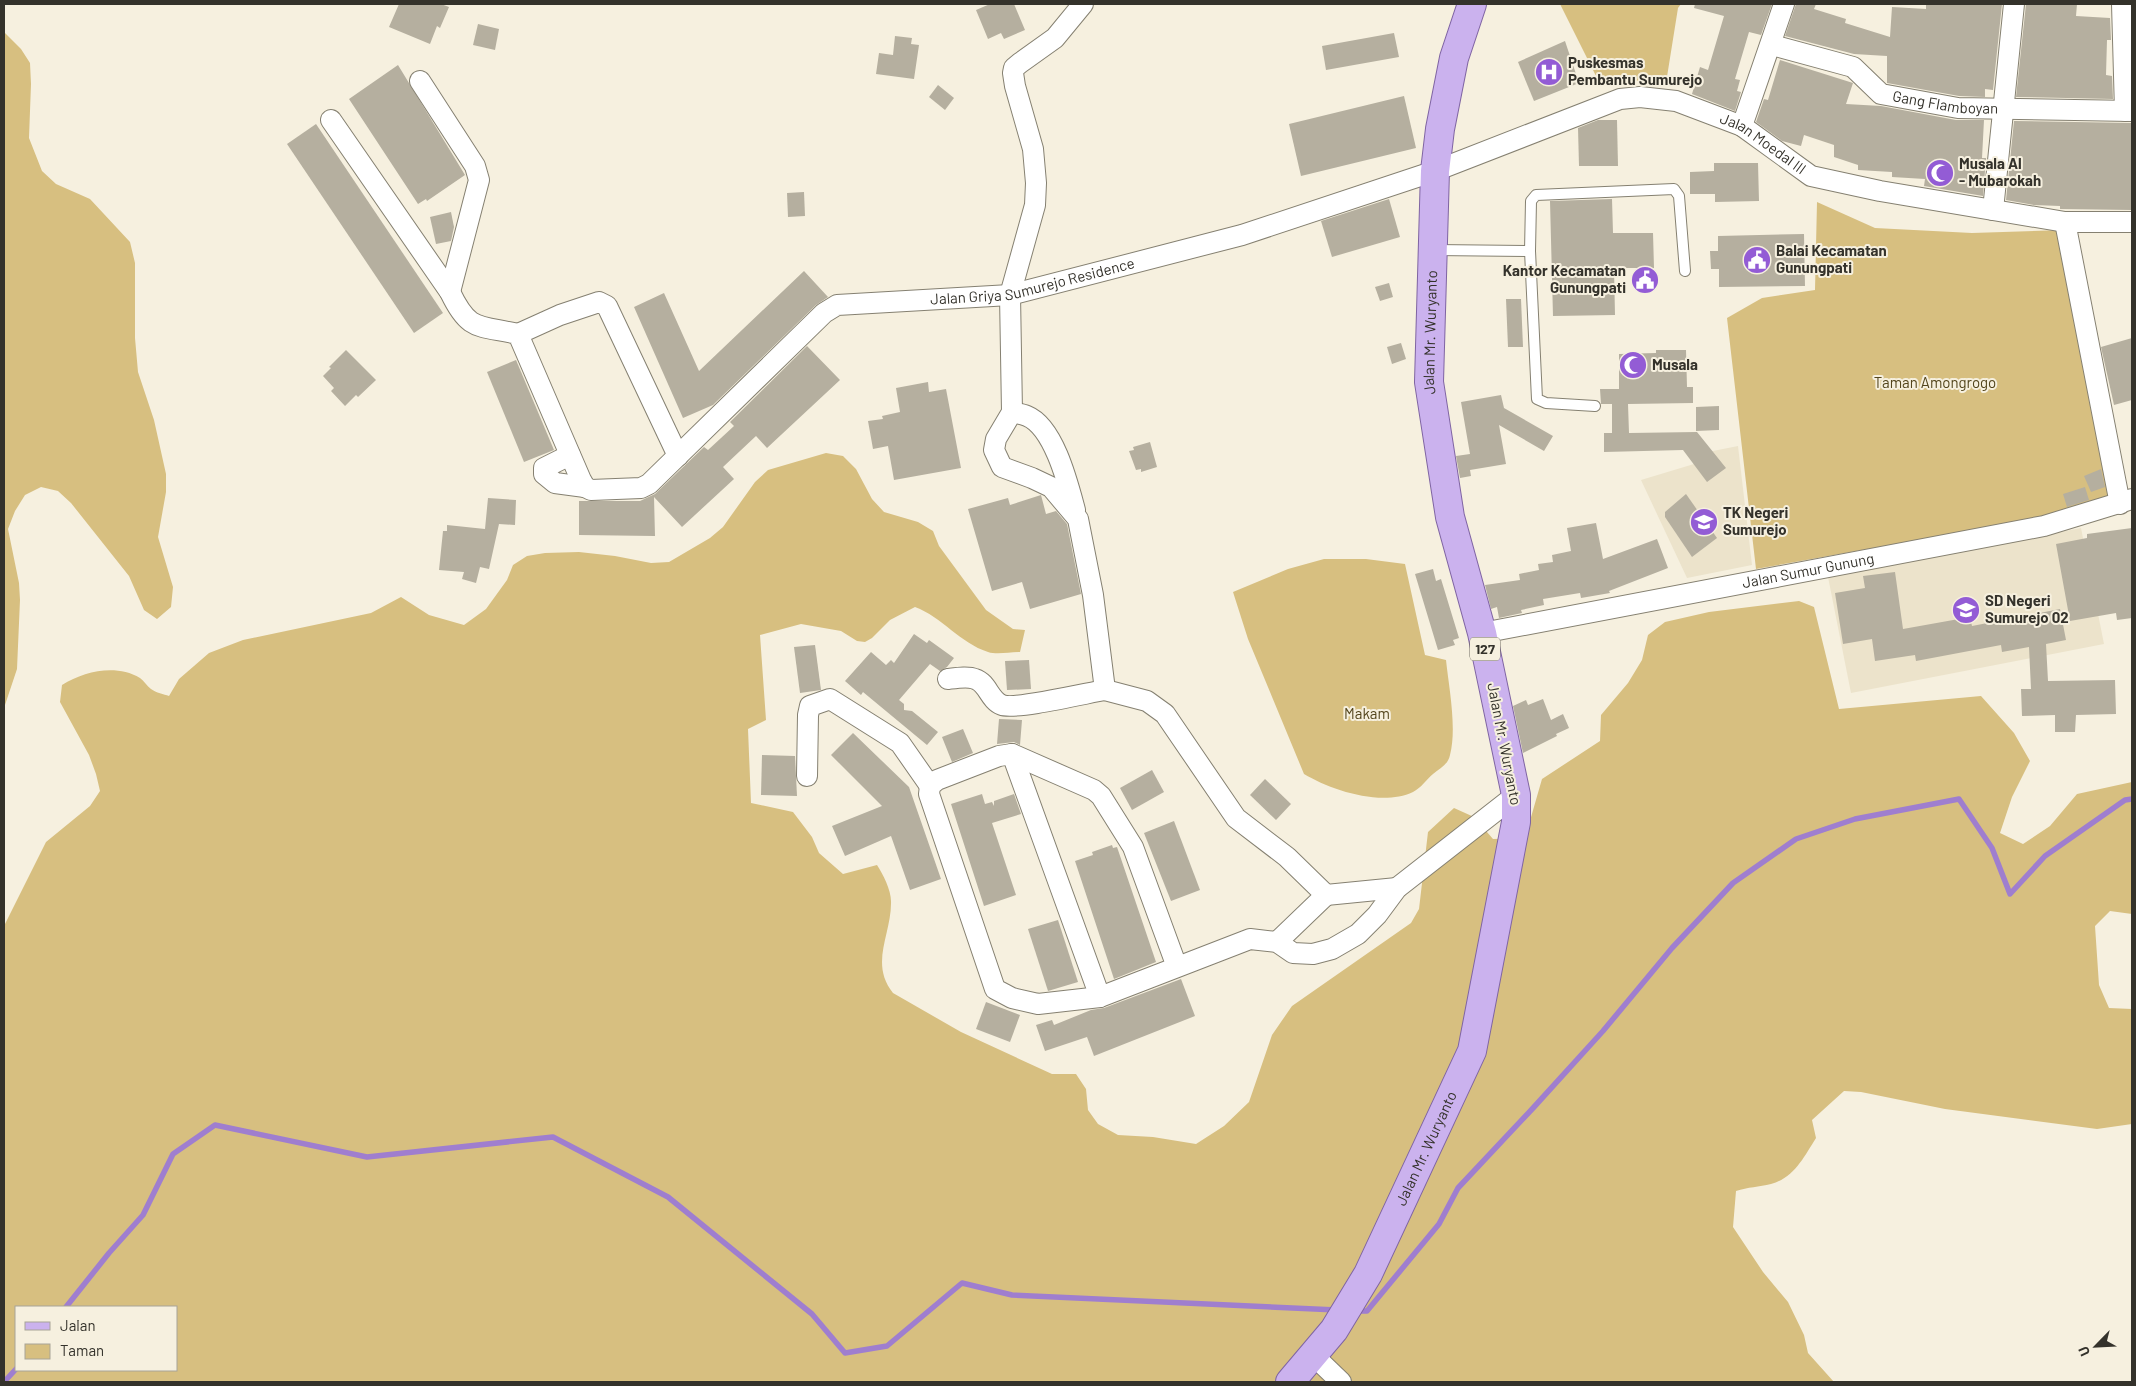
<svg xmlns="http://www.w3.org/2000/svg" width="2136" height="1386" font-family="Barlow,sans-serif">
	<rect width="100%" height="100%" fill="#f6f0df"/>
	<g fill="#ece3cb">
		<path d="M1738,446L1752,565L1687,578L1641,480L1694,464L1713,451Z"/>
		<path d="M2081,528L2104,644L1851,693L1828,577Z"/>
	</g>
	<g fill="#d7bf80" fill-rule="evenodd">
		<path d="M1560,4H1681L1678,8L1666,83L1597,78Z"/>
		<path d="M4,32L21,49L30,63L31,84L29,138L42,171L56,184L90,199L130,242L135,263V338L138,372L154,420L166,474V492L158,537L173,587L171,607L157,619L144,610L129,576L71,503L58,491L41,487L25,495L15,511L8,529L19,583L20,600L17,669L4,708Z"/>
		<path d="M1817,202L1875,228L1972,233L2063,230L2111,498L2064,514L1756,569L1727,318L1762,298L1815,290Z"/>
		<path d="M826,453L843,456L856,469L872,499L884,512L918,522L933,531L939,546L986,610L1013,629L1025,630L1020,652C1010,652 997,655 988,652C960,643 942,617 915,607L890,620L872,638L865,642L857,641L841,631L801,624L760,635L766,720L748,729L751,803L793,812L812,837L819,853L843,874L877,865C883,874 891,890 891,901C892,934 869,963 893,993L961,1032L1052,1074H1076L1086,1089L1088,1110L1098,1124L1118,1135L1153,1137L1196,1144L1224,1126L1249,1102L1272,1035L1292,1006L1411,923L1419,909L1428,832L1454,808L1474,817L1493,839L1525,838L1542,779L1600,741L1601,715L1628,683L1642,660L1648,635L1665,622L1709,612L1799,601L1814,607L1839,709L1981,696L2014,733L2030,761L2012,797L2000,833L2023,844L2050,826L2077,794L2132,782V914L2110,911L2095,926L2099,985L2109,1008L2132,1009V1124L2097,1129L1945,1109L1861,1092L1844,1091L1812,1120L1816,1138C1804,1157 1794,1178 1771,1184C1759,1187 1748,1187 1736,1191L1733,1227L1763,1272L1788,1302L1804,1335L1808,1353L1834,1382H4V926L46,842L90,806L100,791L96,774L89,755L60,702L62,685C85,671 116,664 140,678C144,681 147,686 151,689C156,693 164,694 169,696L179,679L209,653L243,640L371,613L401,597L429,615L464,625L486,609L507,580L513,565L527,556L545,553L579,552L615,556L651,563L669,562L710,538L723,527L755,482L768,470ZM16,1307H176V1370H16Z"/>
		<path d="M1324,559H1366L1405,564L1425,655L1446,660C1449,688 1457,728 1450,755C1448,765 1440,768 1433,774C1426,780 1421,788 1413,792C1381,807 1331,790 1304,774L1248,639L1233,592L1288,569Z"/>
	</g>
	<g fill="none" stroke-linecap="round" stroke-linejoin="round">
		<g stroke="#9f7ecf" stroke-width="5.5">
			<path d="M66,1307L109,1253L143,1215L173,1154L215,1125L367,1157L553,1137L668,1197L812,1314L845,1353L887,1346L962,1283L1012,1295L1337,1310"/>
			<path d="M1356,1311H1367L1439,1224L1458,1188L1534,1107L1603,1031L1672,948L1733,883L1796,839L1855,819L1959,799L1992,848L2010,894L2045,856L2125,800L2132,799"/>
			<path d="M4,1382L16,1369"/>
		</g>
	</g>
	<g fill="#b5af9f">
		<path d="M399,4H441L449,7L440,28L437,26L430,44L389,27Z"/>
		<path d="M990,4H1014L1025,30L1004,39L1001,33L988,39L976,10Z"/>
		<path d="M1695,4H1772L1761,35L1749,32L1735,79L1740,80L1737,91L1741,92L1735,111L1692,94L1700,67L1708,70L1724,16L1694,8Z"/>
		<path d="M1796,4H1816L1814,9L1846,19L1845,23L1890,37L1892,7L1926,9V4H2002L1993,90L1985,89V97L1959,96L1887,83V56L1854,54L1785,36Z"/>
		<path d="M2026,4H2077L2076,16L2110,18L2111,40H2107L2106,75L2112,76L2113,99L2016,97Z"/>
		<path d="M478,24L499,29L495,50L473,45Z"/>
		<path d="M1394,33L1399,57L1326,70L1322,46Z"/>
		<path d="M895,36L912,38L911,44L919,45L914,79L876,74L879,53L893,55Z"/>
		<path d="M1565,41L1579,83L1534,101L1518,62Z"/>
		<path d="M1780,60L1853,83L1846,104L1881,106L1956,120H1984L1982,158H1986L1983,196L1924,186L1925,179L1892,177V172L1858,170V165L1834,157V145L1804,135L1801,146L1782,141L1756,122L1764,99L1768,100Z"/>
		<path d="M398,65L465,175L427,201L426,199L418,204L349,99Z"/>
		<path d="M938,85L954,98L945,110L929,97Z"/>
		<path d="M1404,96L1416,148L1301,176L1289,124Z"/>
		<path d="M1598,120H1617L1618,166H1579L1578,128Z"/>
		<path d="M2014,121L2132,123V210L2060,209V206L2034,205L2006,200Z"/>
		<path d="M316,124L443,313L414,333L287,144Z"/>
		<path d="M1714,163H1758L1759,201L1715,202V194H1690V172L1714,171Z"/>
		<path d="M804,192L805,216L788,217L787,193Z"/>
		<path d="M1389,199L1400,237L1332,257L1321,221Z"/>
		<path d="M1612,199L1613,233H1653L1654,268H1614L1615,315L1553,316L1550,201Z"/>
		<path d="M451,212L454,227L451,241L436,244L430,217Z"/>
		<path d="M1804,234L1805,286L1719,287V269H1711L1710,251H1718V236Z"/>
		<path d="M804,271L828,297L816,305L713,405L683,418L634,307L664,293L699,371Z"/>
		<path d="M1389,283L1393,297L1380,301L1375,287Z"/>
		<path d="M1506,299H1521L1523,347H1508Z"/>
		<path d="M2132,338V400L2114,405L2101,347Z"/>
		<path d="M1401,343L1406,359L1392,364L1387,347Z"/>
		<path d="M807,346L840,380L767,448L756,436L723,467L734,479L682,527L654,497L655,536L579,535V501H640L655,494L704,447L708,450L734,426L730,422Z"/>
		<path d="M346,350L376,380L358,397L356,395L345,406L331,391L334,388L323,376L331,368L329,367Z"/>
		<path d="M1656,350H1686L1687,387H1693V403L1628,404L1629,433L1697,432L1726,468L1707,482L1683,450L1604,452V433H1612V404H1601L1600,389H1619V354L1656,353Z"/>
		<path d="M516,360L554,450L524,462L487,372Z"/>
		<path d="M928,382L929,392L946,389L961,468L894,480L888,446L873,449L868,421L883,419L882,416L900,412L896,388Z"/>
		<path d="M1501,395L1504,408L1553,436L1544,451L1499,425L1506,464L1470,470L1471,476L1460,478L1456,456L1470,454L1461,402Z"/>
		<path d="M1719,406V430L1696,431V407Z"/>
		<path d="M1150,442L1157,467L1141,472V469L1136,470L1129,451L1134,450L1133,447Z"/>
		<path d="M2101,469L2105,487L2091,492L2084,476Z"/>
		<path d="M2085,487L2089,500L2067,507L2063,494Z"/>
		<path d="M1686,494L1717,538L1692,557L1665,517V512Z"/>
		<path d="M1041,495L1046,514L1056,511L1067,524L1081,594L1030,609L1022,582L992,591L968,509L1008,498L1010,505Z"/>
		<path d="M488,498L516,500L515,525L499,524L489,569L480,567L476,583L462,579L464,572L439,570L443,531H447V525L485,529Z"/>
		<path d="M1596,523L1603,559L1657,539L1668,568L1609,591L1610,593L1581,598L1580,593L1543,599L1544,605L1521,610L1522,613L1499,618L1497,607L1491,609L1485,585L1520,580L1519,574L1539,570L1538,564L1553,562L1552,555L1571,551L1567,528Z"/>
		<path d="M2132,528V618L2117,620L2116,613L2070,621L2056,544L2087,538V534Z"/>
		<path d="M1433,569L1436,581L1441,579L1459,638L1453,640L1455,645L1438,650L1415,574Z"/>
		<path d="M1895,572L1903,629L1970,617L1972,626L2060,609L2066,640L2046,644L2048,681L2115,680L2116,714L2076,715L2075,732H2055V715L2022,716L2021,689H2031L2029,647L2002,652L2001,645L1916,661L1915,655L1875,661L1872,639L1843,644L1835,593L1865,588L1863,576Z"/>
		<path d="M914,634L927,643L929,640L954,658L947,667L940,671L930,664L899,700L904,704V710L912,711L938,732L927,745L863,692L861,695L845,681L871,652L886,665L891,660L894,663Z"/>
		<path d="M815,645L821,690L800,693L794,647Z"/>
		<path d="M1029,660L1031,689L1007,690L1005,661Z"/>
		<path d="M1543,699L1551,720L1563,714L1569,728L1556,734L1557,736L1523,753L1513,706L1526,700L1528,705Z"/>
		<path d="M999,719L1022,720L1020,745L1014,742L997,744Z"/>
		<path d="M963,729L973,753L952,762L942,737Z"/>
		<path d="M853,733L909,787L941,879L910,890L891,836L845,856L832,826L882,806L831,755Z"/>
		<path d="M762,755L795,756L797,796L761,795Z"/>
		<path d="M1152,770L1164,792L1132,810L1120,788Z"/>
		<path d="M1265,779L1291,804L1276,820L1250,795Z"/>
		<path d="M982,794L985,804L992,802L994,806V801L1014,794L1021,814L992,823L1016,895L984,906L951,804Z"/>
		<path d="M1174,821L1200,890L1171,901L1144,833Z"/>
		<path d="M1112,845L1113,848L1117,847L1156,962L1114,979L1075,861L1093,855L1092,852Z"/>
		<path d="M1058,920L1078,982L1048,991L1028,929Z"/>
		<path d="M1181,979L1195,1016L1094,1056L1087,1037L1045,1051L1036,1025L1052,1020L1054,1025L1091,1010L1104,1008Z"/>
		<path d="M986,1002L1020,1015L1010,1042L976,1029Z"/>
	</g>
	<g fill="none" stroke-linecap="round" stroke-linejoin="round">
		<defs>
			<g id="service">
				<path d="M1434,250L1530,251L1531,201L1536,195L1674,189L1679,196L1685,271"/>
				<path d="M1530,251L1537,399L1546,403L1595,406"/>
			</g>
			<g id="minor">
				<path d="M1083,4L1055,38L1020,63L1014,68L1013,73L1015,86L1033,149L1036,183L1035,205L1010,295L1012,412L996,439L994,450L1002,467L1032,478L1051,487L1078,519L1093,595L1105,690L1147,701L1165,714L1236,818L1287,857L1326,895L1397,888"/>
				<path d="M2122,4L2125,111"/>
				<path id="s1" d="M1772,45L1853,67L1881,94L1958,108L2132,111"/>
				<path d="M420,81L475,166L479,180L450,292"/>
				<path id="s2" d="M331,120L450,292C469,332 478,325 518,334L581,480L585,487L591,490L641,488L649,484L824,313L837,305L1010,295L1242,235L1435,171L1620,99L1640,97L1676,101L1742,126L1811,176L1880,191L2065,222H2132"/>
				<path d="M1742,126L1784,4"/>
				<path d="M1993,210L2014,4"/>
				<path d="M2065,222L2120,504"/>
				<path d="M518,334L560,315L599,302L607,306L678,456"/>
				<path d="M1012,412C1016,413 1022,414 1027,416C1054,427 1068,484 1075,510"/>
				<path d="M570,455L544,468V474L555,483L585,487"/>
				<path id="s3" d="M1482,633L2044,526L2132,499"/>
				<path d="M948,679C956,678 968,676 975,679C988,683 989,700 1002,705C1015,710 1087,693 1105,690"/>
				<path d="M1012,754L1100,997"/>
				<path d="M807,776L808,715L810,706L830,699L900,743L930,786"/>
				<path d="M1277,942L1326,895"/>
				<path d="M1177,967L1133,847L1101,796L1094,790L1012,754L999,756L937,780L930,786L929,794L995,989L1012,998L1038,1004L1100,997L1250,939L1277,942L1293,953L1313,954L1332,949L1358,934L1377,915L1397,888L1516,795"/>
				<path d="M1314,1356L1341,1382"/>
			</g>
			<g id="primary">
				<path id="s4" d="M1290,1382L1334,1330L1368,1274L1472,1051L1516,822V795L1482,633L1450,517L1429,382L1435,171L1440,129L1454,58L1472,4"/>
			</g>
		</defs>
		<use href="#service" stroke="#858071" stroke-width="12"/>
		<use href="#minor" stroke="#858071" stroke-width="22"/>
		<use href="#primary" stroke="#7f64a2" stroke-width="30"/>
		<use href="#service" stroke="#fff" stroke-width="10"/>
		<use href="#minor" stroke="#fff" stroke-width="20"/>
		<use href="#primary" stroke="#cbb2ee" stroke-width="28"/>
	</g>
	<defs>
		<symbol id="hospital-disc" viewBox="-11 -11 22 22"><circle r="9.5" fill="#935cd5" stroke="#f6f0df"/><path d="M-5-5h3v3.5h4V-5h3V5h-3V1.5h-4V5h-3Z" fill="#fff"/></symbol>
		<symbol id="mosque-disc" viewBox="-11 -11 22 22"><circle r="9.5" fill="#935cd5" stroke="#f6f0df"/><path d="M3.5-4.9A6 6 0 1 0 3.5 4.9A5 5 0 1 1 3.5-4.9Z" fill="#fff"/></symbol>
		<symbol id="civic-disc" viewBox="-11 -11 22 22"><circle r="9.5" fill="#935cd5" stroke="#f6f0df"/><path d="M-.6-6.5H3V-4.5H.6V-3L4-1V1h2V6H-6V1h2V-1L-.6-3ZM-1.2 2.5V6h2.4V2.5Z" fill="#fff"/></symbol>
		<symbol id="school-disc" viewBox="-11 -11 22 22"><circle r="9.5" fill="#935cd5" stroke="#f6f0df"/><path d="M0-5L7-2L0 1L-7-2ZM-4 1L0 2.5L4 1V4Q0 6-4 4Z" fill="#fff"/></symbol>
	</defs>
	<g fill-rule="evenodd">
		<use href="#hospital-disc" x="1533" y="56" width="32" height="32"/>
		<use href="#mosque-disc" x="1924" y="157" width="32" height="32"/>
		<use href="#civic-disc" x="1741" y="244" width="32" height="32"/>
		<use href="#civic-disc" x="1629" y="264" width="32" height="32"/>
		<use href="#mosque-disc" x="1617" y="349" width="32" height="32"/>
		<use href="#school-disc" x="1688" y="506" width="32" height="32"/>
		<use href="#school-disc" x="1950" y="594" width="32" height="32"/>
	</g>
	<g text-anchor="middle" stroke-width="4" stroke-linejoin="round" paint-order="stroke">
		<rect fill="#f6f0df" stroke="#6e6b61" stroke-width="1" x="1470" y="637.5" width="30" height="23" rx="4"/>
		<g font-size="14" font-weight="bold" fill="#34322b">
			<text x="1485" y="654">127</text>
		</g>
		<g font-size="15" font-weight="bold" fill="#34322b" stroke="#f6f0df" text-anchor="start">
			<text x="1568" y="68">Puskesmas<tspan x="1568" dy="17">Pembantu Sumurejo</tspan></text>
			<text x="1959" y="169">Musala Al<tspan x="1959" dy="17">- Mubarokah</tspan></text>
			<text x="1776" y="256">Balai Kecamatan<tspan x="1776" dy="17">Gunungpati</tspan></text>
			<text x="1626" y="276" text-anchor="end">Kantor Kecamatan<tspan x="1626" dy="17">Gunungpati</tspan></text>
			<text x="1652" y="370">Musala</text>
			<text x="1723" y="518">TK Negeri<tspan x="1723" dy="17">Sumurejo</tspan></text>
			<text x="1985" y="606">SD Negeri<tspan x="1985" dy="17">Sumurejo 02</tspan></text>
		</g>
		<g font-size="15" fill="#34322b" stroke="#f6f0df">
			<text dy="5" stroke="none"><textPath href="#s1" startOffset="188">Gang Flamboyan</textPath></text>
			<text dy="5" stroke="none"><textPath href="#s2" startOffset="1756">Jalan Moedal III</textPath></text>
			<text dy="5" stroke="none"><textPath href="#s2" startOffset="985">Jalan Griya Sumurejo Residence</textPath></text>
			<text dy="5" stroke="none"><textPath href="#s4" startOffset="1112">Jalan Mr. Wuryanto</textPath></text>
			<text dy="5" stroke="none"><textPath href="#s3" startOffset="332">Jalan Sumur Gunung</textPath></text>
			<text transform="translate(1504 744) rotate(79)" y="5">Jalan Mr. Wuryanto</text>
			<text dy="5" stroke="none"><textPath href="#s4" startOffset="272">Jalan Mr. Wuryanto</textPath></text>
		</g>
		<g font-size="15" fill="#53451c" stroke="#f6f0df">
			<text x="1935" y="388">Taman Amongrogo</text>
			<text x="1367" y="719">Makam</text>
		</g>
	</g>
	<rect width="2136" height="1386" fill="none" stroke="#34322b" stroke-width="10"/>
	<rect x="15" y="1306" width="162" height="65" fill="#f6f0df" stroke="#a8a497"/>
	<rect x="25" y="1322" width="25" height="8" fill="#cbb2ee" stroke="#a8a497"/>
	<text x="60" y="1331" font-size="15" fill="#34322b">Jalan</text>
	<rect x="25" y="1344" width="25" height="15" fill="#d7bf80" stroke="#a8a497"/>
	<text x="60" y="1356" font-size="15" fill="#34322b">Taman</text>
	<g transform="translate(2096 1346) rotate(246)" stroke="#f6f0df" stroke-width="4" paint-order="stroke">
	<path d="M0-4L9 19L0 12L-9 19Z" fill="#34322b"/>
	<text y="-8" font-size="14" font-weight="bold" text-anchor="middle" fill="#34322b">U</text>
	</g>
</svg>
